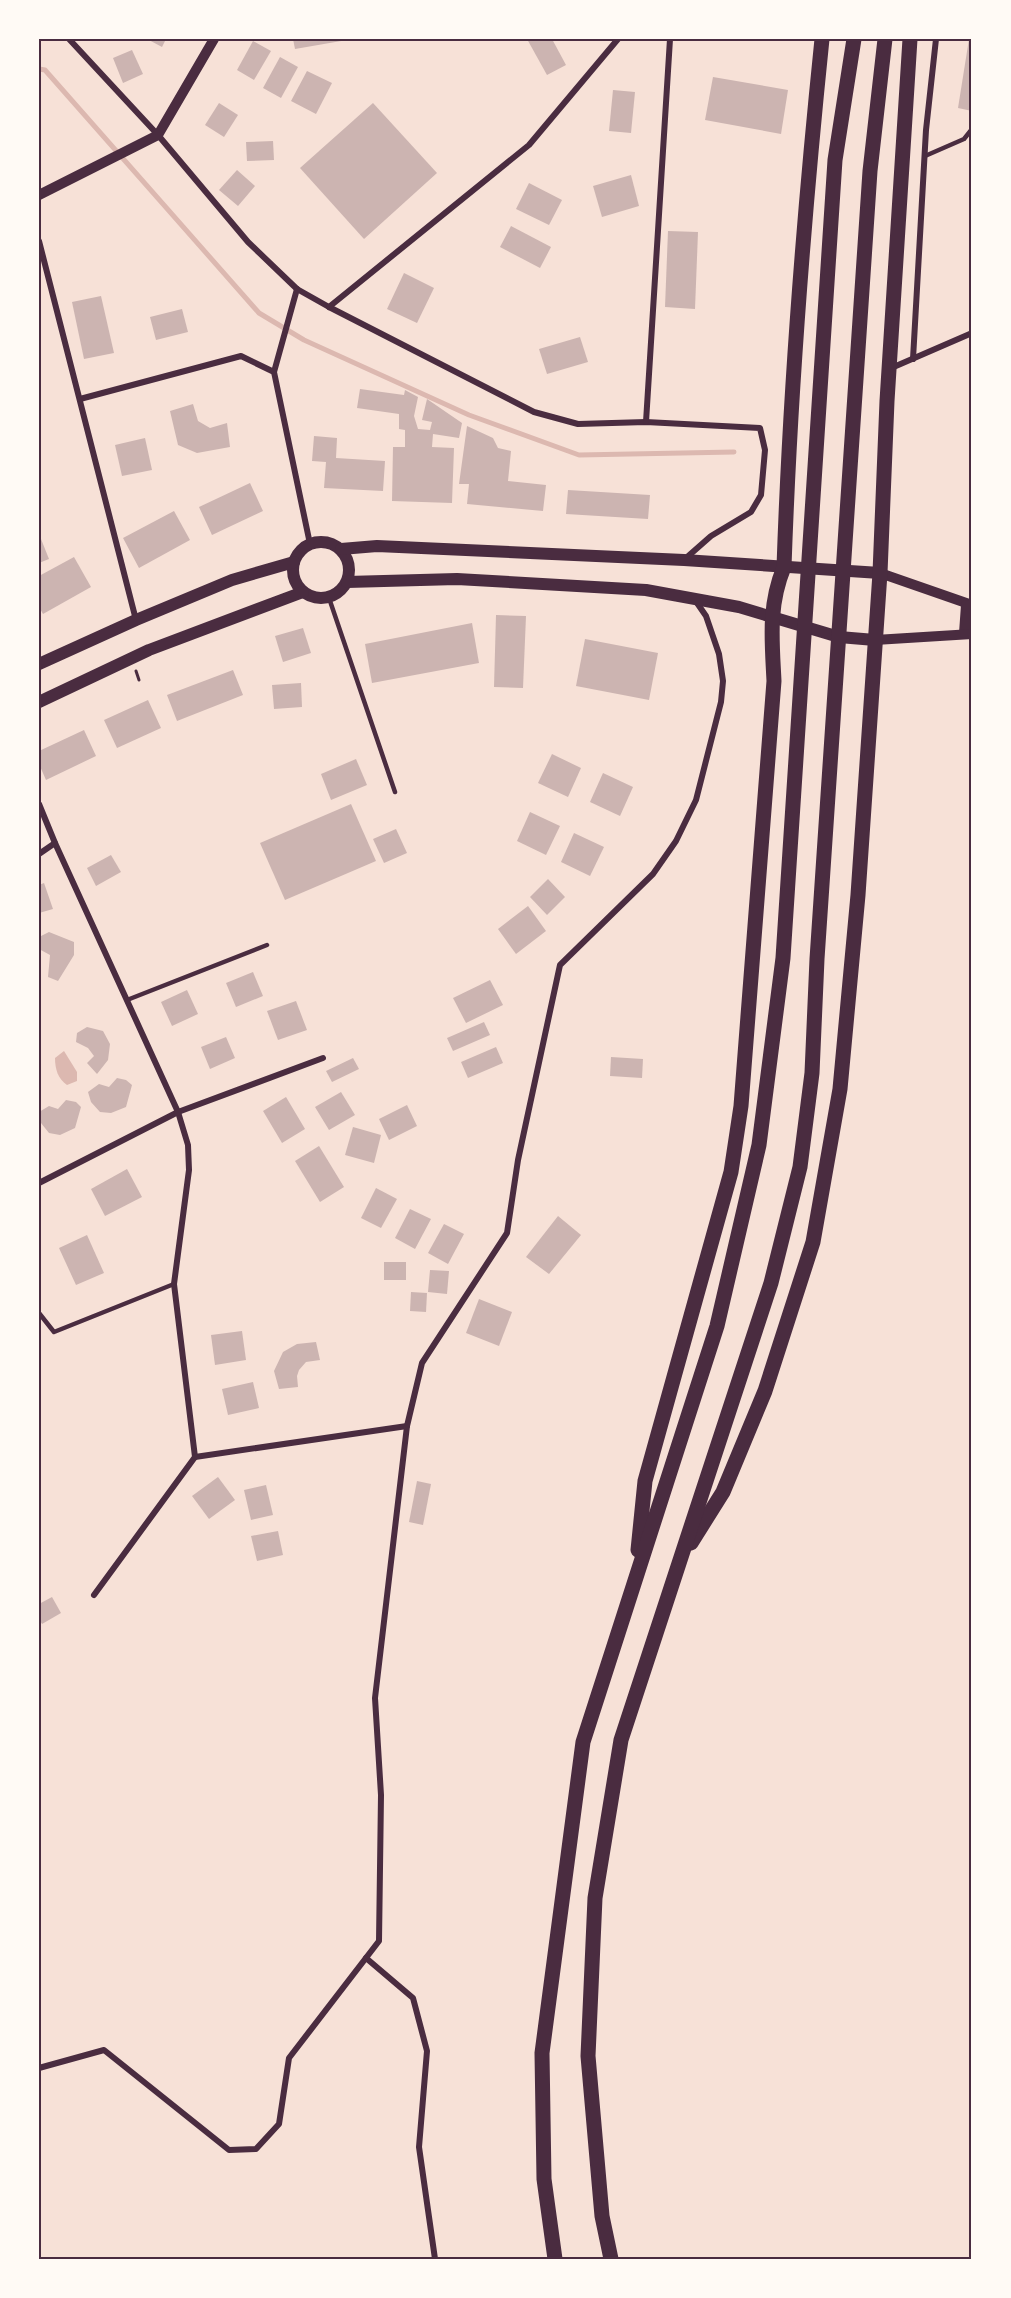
<svg xmlns="http://www.w3.org/2000/svg" width="1011" height="2298" font-family="Inter,sans-serif">
	<rect width="100%" height="100%" fill="#f7e1d7"/>
	<path fill="#dcb8b0" d="M64,1051L77,1072V1081L67,1085C58,1079 55,1069 55,1058Z"/>
	<g fill="none" stroke-linecap="round" stroke-linejoin="round">
		<path stroke="#dcb8b0" stroke-width="5" d="M39,69L45,70L259,313L304,340L469,415L579,455L734,452"/>
	</g>
	<g fill="#ccb4b1">
		<path d="M147,39H166L162,47Z"/>
		<path d="M293,39H347V40L295,49Z"/>
		<path d="M527,39H552L566,65L547,75Z"/>
		<path d="M969,39H972V111L958,108Z"/>
		<path d="M253,41L271,51L254,80L237,70Z"/>
		<path d="M132,50L143,74L123,83L113,58Z"/>
		<path d="M280,57L298,67L281,98L263,88Z"/>
		<path d="M307,71L332,83L316,114L291,101Z"/>
		<path d="M713,77L788,90L781,134L705,120Z"/>
		<path d="M613,90L635,92L631,133L609,131Z"/>
		<path d="M219,103L238,115L224,137L205,125Z"/>
		<path d="M373,103L437,173L364,239L300,168Z"/>
		<path d="M273,141L274,160L247,161L246,142Z"/>
		<path d="M237,170L255,186L238,206L219,190Z"/>
		<path d="M631,175L639,206L602,217L593,186Z"/>
		<path d="M529,183L562,200L549,225L516,209Z"/>
		<path d="M511,226L551,247L540,268L500,247Z"/>
		<path d="M668,231L698,232L695,309L665,307Z"/>
		<path d="M404,273L434,288L417,323L387,309Z"/>
		<path d="M101,296L114,353L84,359L72,302Z"/>
		<path d="M182,309L188,332L156,340L150,317Z"/>
		<path d="M580,337L588,362L547,374L539,349Z"/>
		<path d="M360,389L404,395L405,390L418,397L414,416L418,429L430,430L432,422L422,420L427,399L462,423L459,438L433,434L432,447L454,448L452,503L392,501L393,447H405V430L399,429V414L357,408Z"/>
		<path d="M193,404L198,421L210,428L227,423L230,447L197,453L178,445L170,411Z"/>
		<path d="M467,426L493,438L498,448L511,451L508,481L546,485L543,511L467,504L469,484H459Z"/>
		<path d="M314,436L337,438L336,458L385,461L383,491L324,488L326,462L312,461Z"/>
		<path d="M145,438L152,470L122,476L115,445Z"/>
		<path d="M250,483L263,511L212,535L199,507Z"/>
		<path d="M568,490L650,495L648,519L566,514Z"/>
		<path d="M174,511L190,540L139,568L123,538Z"/>
		<path d="M39,534L49,559L39,563Z"/>
		<path d="M74,557L91,587L43,614L39,607V576Z"/>
		<path d="M496,615L526,616L523,688L494,687Z"/>
		<path d="M472,623L479,663L372,683L365,644Z"/>
		<path d="M303,628L311,653L283,662L275,636Z"/>
		<path d="M585,639L658,653L649,700L576,686Z"/>
		<path d="M233,670L243,695L177,721L167,695Z"/>
		<path d="M301,683L302,707L274,709L272,685Z"/>
		<path d="M148,700L161,728L117,748L104,720Z"/>
		<path d="M84,730L96,756L46,780L39,764V751Z"/>
		<path d="M552,754L581,768L568,797L538,783Z"/>
		<path d="M356,759L367,785L331,800L321,774Z"/>
		<path d="M603,773L633,787L620,816L590,802Z"/>
		<path d="M351,804L376,861L285,900L260,843Z"/>
		<path d="M530,812L560,826L546,855L517,841Z"/>
		<path d="M396,829L407,853L384,863L373,839Z"/>
		<path d="M574,833L604,847L590,876L561,862Z"/>
		<path d="M111,855L121,872L96,886L87,868Z"/>
		<path d="M548,879L565,897L547,915L530,897Z"/>
		<path d="M44,883L53,909L39,913V885Z"/>
		<path d="M528,906L546,931L516,954L498,929Z"/>
		<path d="M49,932L74,942V955L58,981L48,977L50,955L39,949V937Z"/>
		<path d="M253,972L263,996L236,1007L226,983Z"/>
		<path d="M490,980L503,1005L466,1023L453,998Z"/>
		<path d="M187,990L198,1014L172,1026L161,1002Z"/>
		<path d="M296,1001L307,1030L278,1040L267,1011Z"/>
		<path d="M484,1022L490,1035L453,1051L447,1038Z"/>
		<path d="M87,1027L103,1031L110,1044L108,1060L97,1074L87,1063L94,1056L88,1048L76,1042L77,1033Z"/>
		<path d="M226,1037L235,1058L210,1069L201,1047Z"/>
		<path d="M496,1047L503,1063L468,1078L461,1062Z"/>
		<path d="M611,1057L643,1059L642,1078L610,1076Z"/>
		<path d="M353,1058L359,1069L332,1082L326,1071Z"/>
		<path d="M117,1078L126,1080L132,1085L126,1107L111,1113L100,1112L91,1102L88,1092L99,1084L109,1087Z"/>
		<path d="M341,1092L355,1115L329,1130L315,1107Z"/>
		<path d="M286,1097L305,1129L282,1143L263,1111Z"/>
		<path d="M66,1100L76,1102L81,1107L75,1128L60,1135L49,1133L41,1123L39,1112L49,1106L58,1109Z"/>
		<path d="M407,1105L417,1126L389,1140L379,1119Z"/>
		<path d="M353,1127L381,1135L374,1163L345,1155Z"/>
		<path d="M319,1146L344,1187L320,1202L295,1161Z"/>
		<path d="M127,1169L142,1197L105,1216L91,1189Z"/>
		<path d="M376,1188L397,1199L381,1228L361,1218Z"/>
		<path d="M410,1209L431,1219L415,1249L395,1238Z"/>
		<path d="M558,1216L581,1235L549,1274L526,1257Z"/>
		<path d="M444,1224L464,1234L448,1264L428,1253Z"/>
		<path d="M87,1235L104,1273L76,1285L59,1248Z"/>
		<rect x="384" y="1262" width="22" height="18"/>
		<path d="M430,1270L449,1271L447,1294L428,1292Z"/>
		<path d="M411,1292L427,1293L426,1312L410,1311Z"/>
		<path d="M479,1299L512,1312L499,1346L466,1333Z"/>
		<path d="M242,1331L246,1360L215,1365L211,1335Z"/>
		<path d="M316,1342L320,1360L306,1362L299,1370L297,1376L298,1387L279,1389L274,1371L283,1352L297,1344Z"/>
		<path d="M253,1382L259,1408L228,1415L222,1389Z"/>
		<path d="M218,1477L235,1500L209,1519L192,1496Z"/>
		<path d="M417,1481L431,1484L423,1525L409,1522Z"/>
		<path d="M266,1485L273,1515L251,1520L244,1490Z"/>
		<path d="M278,1531L283,1555L257,1561L251,1536Z"/>
		<path d="M52,1597L61,1613L42,1624L39,1619V1604Z"/>
	</g>
	<g fill="none" stroke-linecap="round" stroke-linejoin="round">
		<path stroke="#4a2c40" stroke-width="3" d="M136,671L139,680"/>
		<g stroke="#4a2c40" stroke-width="4.5">
			<path d="M925,156L964,139L972,129"/>
			<path d="M329,598L395,792"/>
			<path d="M127,1000L267,945"/>
			<path d="M39,1313L54,1332L174,1284"/>
		</g>
		<g stroke="#4a2c40" stroke-width="6">
			<path d="M69,39L158,135L248,242L297,289L329,307L534,412L578,424L646,422L760,428L765,450L761,495L751,512L711,536L686,558"/>
			<path d="M39,241L136,620"/>
			<path d="M329,307L529,145L618,39"/>
			<path d="M913,359L926,130L936,39"/>
			<path d="M889,369L972,333"/>
			<path d="M274,372L297,289"/>
			<path d="M80,399L241,356L274,372L310,544"/>
			<path d="M646,422L670,39"/>
			<path d="M39,804L55,843L178,1112L188,1145L189,1170L174,1284L195,1457L94,1595"/>
			<path d="M39,854L55,843"/>
			<path d="M39,1183L178,1112L323,1058"/>
			<path d="M195,1457L407,1426"/>
			<path d="M366,1958L413,1998L427,2051L419,2147L435,2259"/>
			<path d="M39,2068L104,2050L229,2150L256,2149L279,2124L289,2058L379,1941L381,1795L375,1698L407,1426L422,1363L507,1233L518,1160L560,965L653,874L676,841L696,800L721,702L723,681L719,654L706,616L695,600"/>
		</g>
		<g stroke="#4a2c40" stroke-width="10">
			<path d="M39,195L158,135L214,39"/>
			<path d="M880,573L972,605"/>
			<path d="M964,633L966,605"/>
			<path d="M875,640L972,634"/>
		</g>
		<g stroke="#4a2c40" stroke-width="12">
			<circle cx="321" cy="570" r="28"/>
			<path d="M341,549L377,546L684,560L880,573"/>
			<path d="M347,582L457,579L646,590L739,607L839,637L875,640"/>
			<path d="M39,664L136,620L232,580L294,562"/>
			<path d="M39,702L149,650L303,592"/>
		</g>
		<g stroke="#4a2c40" stroke-width="15">
			<path d="M691,1543L723,1492L765,1391L813,1242L840,1089L858,895L880,573L887,401L910,39"/>
			<path d="M638,1550L645,1481L731,1172L741,1106L774,681C772,640 768,606 784,567C790,391 804,214 822,39"/>
			<path d="M555,2259L544,2179L542,2053L583,1742L717,1326L759,1145L783,958L835,160L854,39"/>
			<path d="M611,2259L602,2216L588,2056L595,1898L621,1740L771,1283L800,1167L812,1073L817,959L870,171L885,39"/>
		</g>
	</g>
	<rect width="1011" height="2298" fill="none" stroke="#fffaf5" stroke-width="81"/>
	<rect x="40" y="40" width="930" height="2218" fill="none" stroke="#4a2c40" stroke-width="2"/>
</svg>
